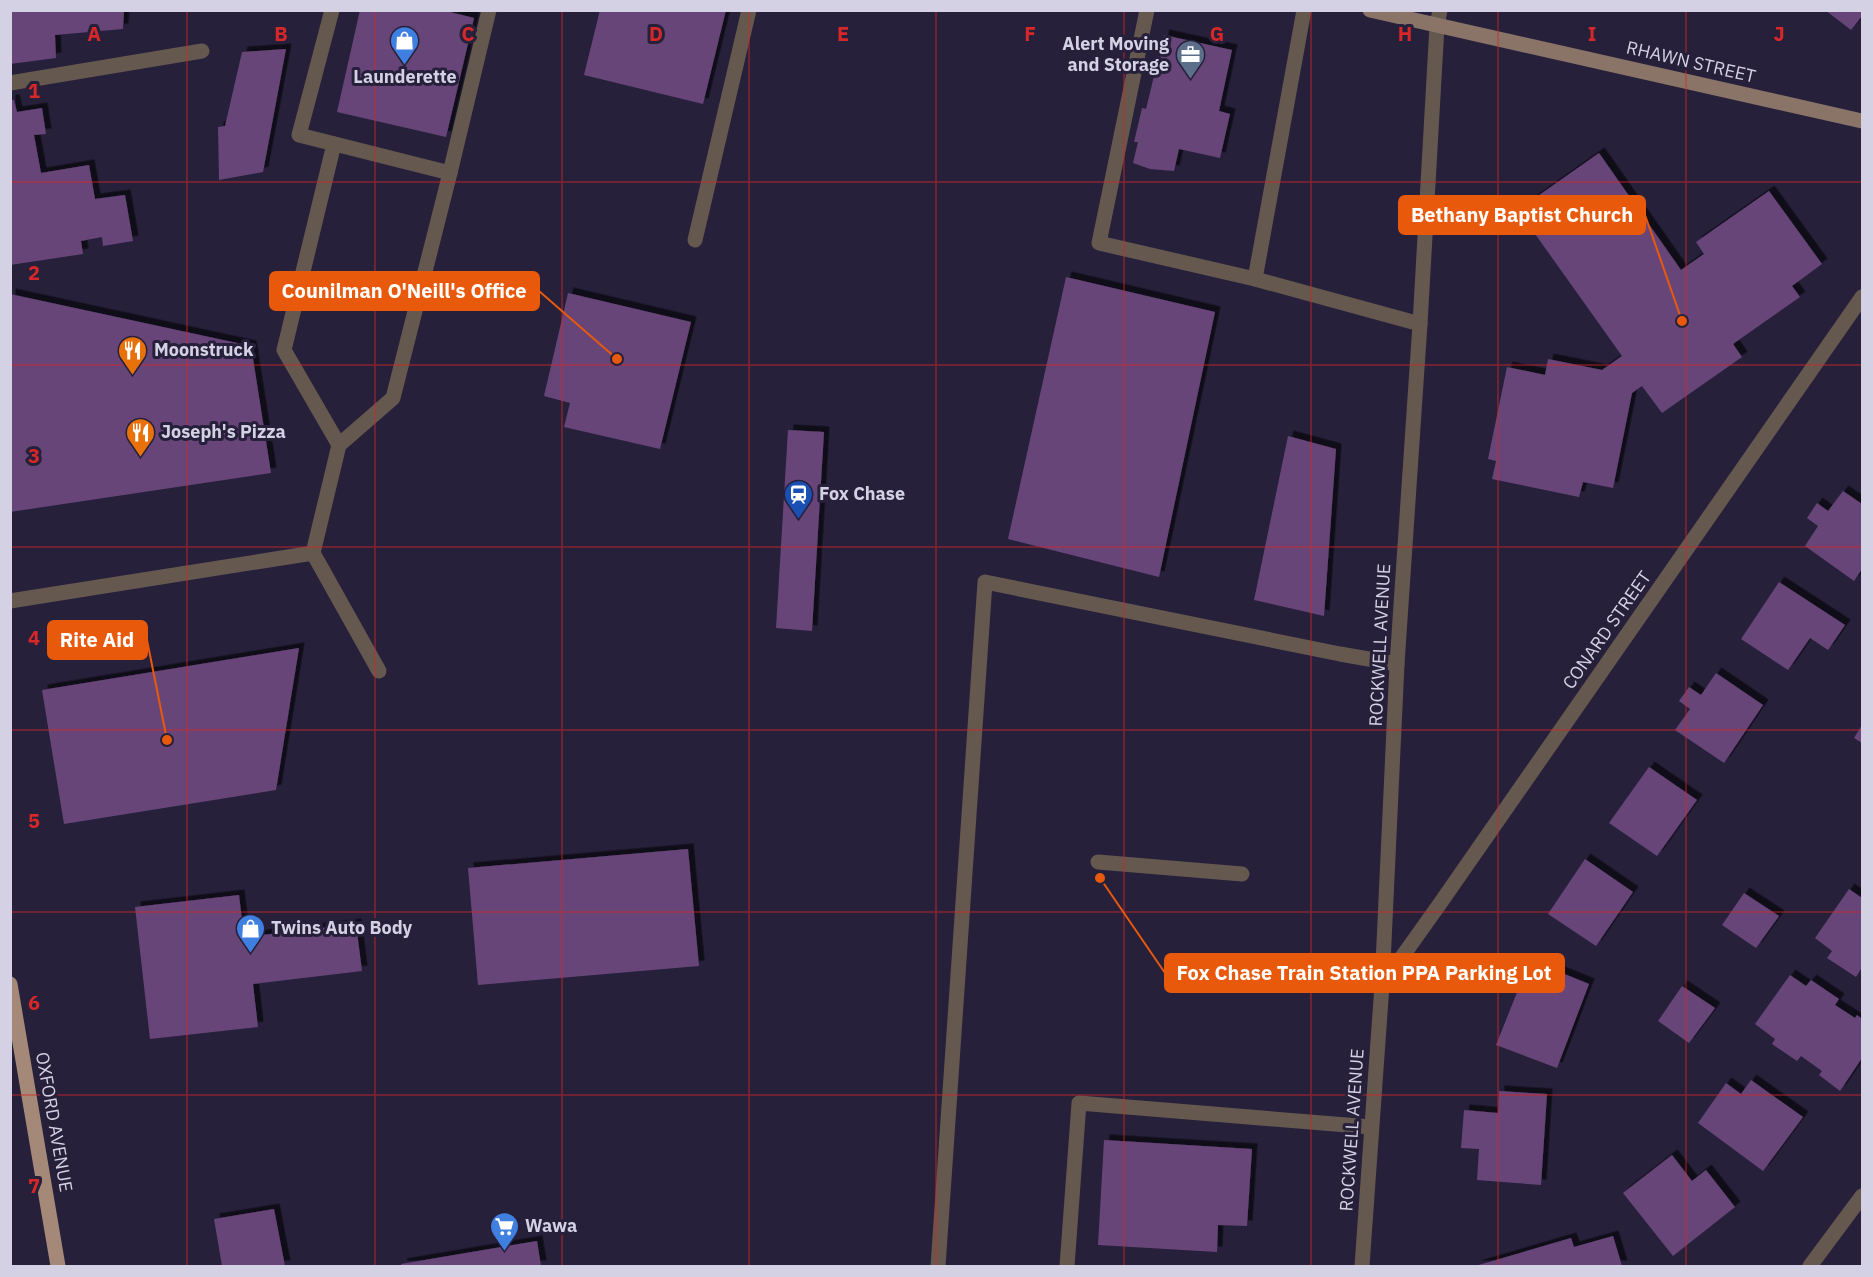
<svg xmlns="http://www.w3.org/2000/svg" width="1873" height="1277" font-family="'IBM Plex Sans',sans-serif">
	<defs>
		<filter id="shadow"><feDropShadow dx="5.5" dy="-5.5" stdDeviation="0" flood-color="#0009"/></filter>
	</defs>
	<rect width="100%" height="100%" fill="#26203b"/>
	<g fill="#674578" filter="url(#shadow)">
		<path d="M10,10H124L123,29L55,35L56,58L10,64Z"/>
		<path d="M360,10H442L474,18L446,137L337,112Z"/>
		<path d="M600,10H726L703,104L584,75Z"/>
		<path d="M1825,10H1862V16L1851,30Z"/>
		<path d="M1164,35L1232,50L1219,111L1230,114L1220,158L1179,149L1174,171L1150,169L1133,163L1138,142H1134L1142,108L1146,109Z"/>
		<path d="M286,49L263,172L219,180L218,127L225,126L242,52Z"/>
		<path d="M10,100H14L17,112L42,108L46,134L34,135L41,173L89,165L95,199L125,195L133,241L103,246L102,237L81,241L83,254L10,265Z"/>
		<path d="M1599,153L1681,270L1704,254L1696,242L1769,191L1822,264L1792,286L1800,297L1733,344L1742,357L1662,413L1642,386L1632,393L1613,488L1583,482L1579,497L1492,479L1496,461L1488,459L1507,367L1545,375L1548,359L1602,370L1622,356L1518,210Z"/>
		<path d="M1066,277L1215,312L1159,577L1008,539Z"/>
		<path d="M568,293L691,322L660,449L564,427L570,403L544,396Z"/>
		<path d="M10,294L251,346L271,473L10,512Z"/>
		<path d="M788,430L824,432L812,631L776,628Z"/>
		<path d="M1288,436L1336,449L1324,616L1254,600Z"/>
		<path d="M1843,491L1862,504V569L1854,581L1805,546L1818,526L1807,518L1817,503L1828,511Z"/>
		<path d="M1779,582L1845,625L1828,650L1810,638L1788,670L1741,639Z"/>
		<path d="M299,648L276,790L64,824L42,690Z"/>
		<path d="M1716,673L1763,705L1724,763L1675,730L1690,709L1679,701L1689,687L1701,695Z"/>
		<path d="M1862,725V743L1854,738Z"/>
		<path d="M1649,767L1697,800L1657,856L1609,823Z"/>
		<path d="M688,849L699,966L478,985L468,868Z"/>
		<path d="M1585,859L1633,892L1596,946L1548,914Z"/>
		<path d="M1849,889L1862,898V970L1861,969L1856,977L1827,958L1832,951L1815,938Z"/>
		<path d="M1744,893L1779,916L1756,948L1722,925Z"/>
		<path d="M239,895L244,937L356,924L362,971L253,984L258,1027L150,1039L135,907Z"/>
		<path d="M1545,966L1589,984L1557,1068L1496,1045L1522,980L1538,986Z"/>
		<path d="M1790,975L1806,986L1811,980L1839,999L1835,1005L1855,1018L1857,1015L1862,1019V1058L1840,1091L1819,1075L1822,1071L1801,1056L1797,1061L1772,1044L1775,1039L1755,1024Z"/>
		<path d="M1682,986L1715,1008L1689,1043L1658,1021Z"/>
		<path d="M1751,1080L1803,1117L1763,1171L1698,1123L1726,1083L1741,1094Z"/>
		<path d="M1499,1091L1547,1094L1541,1185L1477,1180L1479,1149L1461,1148L1464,1110L1498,1113Z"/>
		<path d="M1104,1140L1252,1149L1247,1226L1218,1225L1217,1252L1098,1245Z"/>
		<path d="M1672,1155L1692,1181L1706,1170L1735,1207L1673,1256L1623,1193Z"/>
		<path d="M274,1209L285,1266H222L214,1219Z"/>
		<path d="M1613,1236L1622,1266H1475L1571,1238L1574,1247Z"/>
		<path d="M537,1241L541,1266H402L401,1264Z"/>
	</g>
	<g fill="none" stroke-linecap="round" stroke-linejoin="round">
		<g stroke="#65584f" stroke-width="15">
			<path d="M332,10L299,135L450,173L489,10"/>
			<path d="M1147,10L1099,243L1255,279"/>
			<path d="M1304,10L1255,279L1420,324"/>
			<path d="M10,83L202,51"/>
			<path d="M334,144L284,350L339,445"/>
			<path d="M695,240L749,10"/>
			<path d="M313,553L379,671"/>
			<path d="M10,601L313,553L339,445L393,398L450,173"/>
			<path d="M1098,862L1242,874"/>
			<path d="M938,1266L985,582L1340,654L1397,664"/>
			<path d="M1067,1266L1079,1103L1371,1127"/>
		</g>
		<g stroke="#65584f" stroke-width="15">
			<path d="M1382,985L1439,905L1862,297"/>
			<path d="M1362,1266L1382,985L1397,664L1420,324L1437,26L1440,10"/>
			<path d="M1810,1266L1862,1196"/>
		</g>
		<path stroke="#897467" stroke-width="15" d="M1370,10L1862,121"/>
		<path stroke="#a58978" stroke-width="15" d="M10,984L58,1266"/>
	</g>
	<path fill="none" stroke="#d62828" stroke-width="1.5" stroke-opacity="0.55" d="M187,10V1266M375,10V1266M562,10V1266M749,10V1266M936,10V1266M1124,10V1266M1311,10V1266M1498,10V1266M1686,10V1266M10,182H1862M10,365H1862M10,547H1862M10,730H1862M10,912H1862M10,1095H1862"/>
	<defs>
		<symbol id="shop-pin" viewBox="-11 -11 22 30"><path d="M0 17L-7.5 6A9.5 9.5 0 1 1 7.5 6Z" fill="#3f7fe0" stroke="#26203b"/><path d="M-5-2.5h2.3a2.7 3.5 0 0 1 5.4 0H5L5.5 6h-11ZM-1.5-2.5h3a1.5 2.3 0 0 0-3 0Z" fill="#fff"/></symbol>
		<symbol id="office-pin" viewBox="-11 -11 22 30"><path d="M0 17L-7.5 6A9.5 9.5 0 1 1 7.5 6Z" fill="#5c6f8a" stroke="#26203b"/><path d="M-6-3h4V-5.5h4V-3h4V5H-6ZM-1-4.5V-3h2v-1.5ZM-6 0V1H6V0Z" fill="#fff"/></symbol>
		<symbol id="restaurant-pin" viewBox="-11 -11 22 30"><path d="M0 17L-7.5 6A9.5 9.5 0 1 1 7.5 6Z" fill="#e8710a" stroke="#26203b"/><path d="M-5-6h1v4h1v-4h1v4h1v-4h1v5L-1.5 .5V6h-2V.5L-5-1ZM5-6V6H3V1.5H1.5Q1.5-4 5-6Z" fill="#fff"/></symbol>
		<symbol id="station-pin" viewBox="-11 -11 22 30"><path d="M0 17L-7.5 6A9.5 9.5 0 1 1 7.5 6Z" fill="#1a4fb4" stroke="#26203b"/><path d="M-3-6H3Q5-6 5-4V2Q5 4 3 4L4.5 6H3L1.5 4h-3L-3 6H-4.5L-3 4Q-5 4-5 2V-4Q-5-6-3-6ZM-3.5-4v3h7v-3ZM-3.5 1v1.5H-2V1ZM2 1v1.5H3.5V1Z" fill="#fff"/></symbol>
		<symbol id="supermarket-pin" viewBox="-11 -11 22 30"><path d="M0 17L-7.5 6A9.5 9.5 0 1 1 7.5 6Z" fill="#3f7fe0" stroke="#26203b"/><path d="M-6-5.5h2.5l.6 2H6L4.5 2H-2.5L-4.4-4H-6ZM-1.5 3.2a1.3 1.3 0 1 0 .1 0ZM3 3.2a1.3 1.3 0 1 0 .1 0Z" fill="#fff"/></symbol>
	</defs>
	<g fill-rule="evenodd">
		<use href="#shop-pin" x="388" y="24" width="33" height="45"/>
		<use href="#office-pin" x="1174" y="38" width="33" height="45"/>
		<use href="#restaurant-pin" x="116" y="334" width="33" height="45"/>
		<use href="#restaurant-pin" x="124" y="416" width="33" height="45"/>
		<use href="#station-pin" x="782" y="478" width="33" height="45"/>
		<use href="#shop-pin" x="234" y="912" width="33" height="45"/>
		<use href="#supermarket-pin" x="488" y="1210" width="33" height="45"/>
	</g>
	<g text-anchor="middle" stroke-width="6" stroke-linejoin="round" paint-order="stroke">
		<g font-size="18" font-weight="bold" fill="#d3d1e3" stroke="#26203b" text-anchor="start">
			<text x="1169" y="50" text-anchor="end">Alert Moving<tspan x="1169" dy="21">and Storage</tspan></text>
			<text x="405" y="83" text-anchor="middle">Launderette</text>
			<text x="154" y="356">Moonstruck</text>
			<text x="161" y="438">Joseph's Pizza</text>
			<text x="819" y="500">Fox Chase</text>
			<text x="271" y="934">Twins Auto Body</text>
			<text x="525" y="1232">Wawa</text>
		</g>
		<g font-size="18" fill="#d3d1e3" stroke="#26203b">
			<text transform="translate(1691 62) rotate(13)" y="6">RHAWN STREET</text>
			<text transform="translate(1607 630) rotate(-55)" y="6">CONARD STREET</text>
			<text transform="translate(1380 645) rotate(-87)" y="6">ROCKWELL AVENUE</text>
			<text transform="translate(54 1122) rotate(80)" y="6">OXFORD AVENUE</text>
			<text transform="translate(1352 1130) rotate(-86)" y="6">ROCKWELL AVENUE</text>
		</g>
	</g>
	<g font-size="20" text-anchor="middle" font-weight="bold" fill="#d62828" stroke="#26203b" stroke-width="6" stroke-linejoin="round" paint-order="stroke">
		<text x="94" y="41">A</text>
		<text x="281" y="41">B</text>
		<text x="468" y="41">C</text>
		<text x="656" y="41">D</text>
		<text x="843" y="41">E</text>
		<text x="1030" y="41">F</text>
		<text x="1217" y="41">G</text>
		<text x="1405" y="41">H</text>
		<text x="1592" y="41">I</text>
		<text x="1779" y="41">J</text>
		<text x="34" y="98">1</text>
		<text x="34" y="280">2</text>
		<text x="34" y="463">3</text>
		<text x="34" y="645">4</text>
		<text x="34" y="828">5</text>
		<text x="34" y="1010">6</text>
		<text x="34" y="1193">7</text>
	</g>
	<path fill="none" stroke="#e8590c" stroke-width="2" d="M1682 321L1645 215M617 359L539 291M167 740L147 640M1100 878L1165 973"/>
	<g fill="#e8590c" stroke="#26203b" stroke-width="2">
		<circle cx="1682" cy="321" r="6"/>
		<circle cx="617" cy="359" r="6"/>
		<circle cx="167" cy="740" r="6"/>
		<circle cx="1100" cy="878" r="6"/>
	</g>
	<g fill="#e8590c" stroke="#e8590c" stroke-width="2">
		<rect x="1399" y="196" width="246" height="38" rx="6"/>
		<rect x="270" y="272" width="269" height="38" rx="6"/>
		<rect x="48" y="621" width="99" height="38" rx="6"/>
		<rect x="1165" y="954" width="399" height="38" rx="6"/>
	</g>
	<g font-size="20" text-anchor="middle" font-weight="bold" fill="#fff">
		<text x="1522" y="222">Bethany Baptist Church</text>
		<text x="404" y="298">Counilman O'Neill's Office</text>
		<text x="97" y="647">Rite Aid</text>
		<text x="1364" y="980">Fox Chase Train Station PPA Parking Lot</text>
	</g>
	<rect width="1873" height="1277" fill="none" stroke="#d3d1e3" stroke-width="24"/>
</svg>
